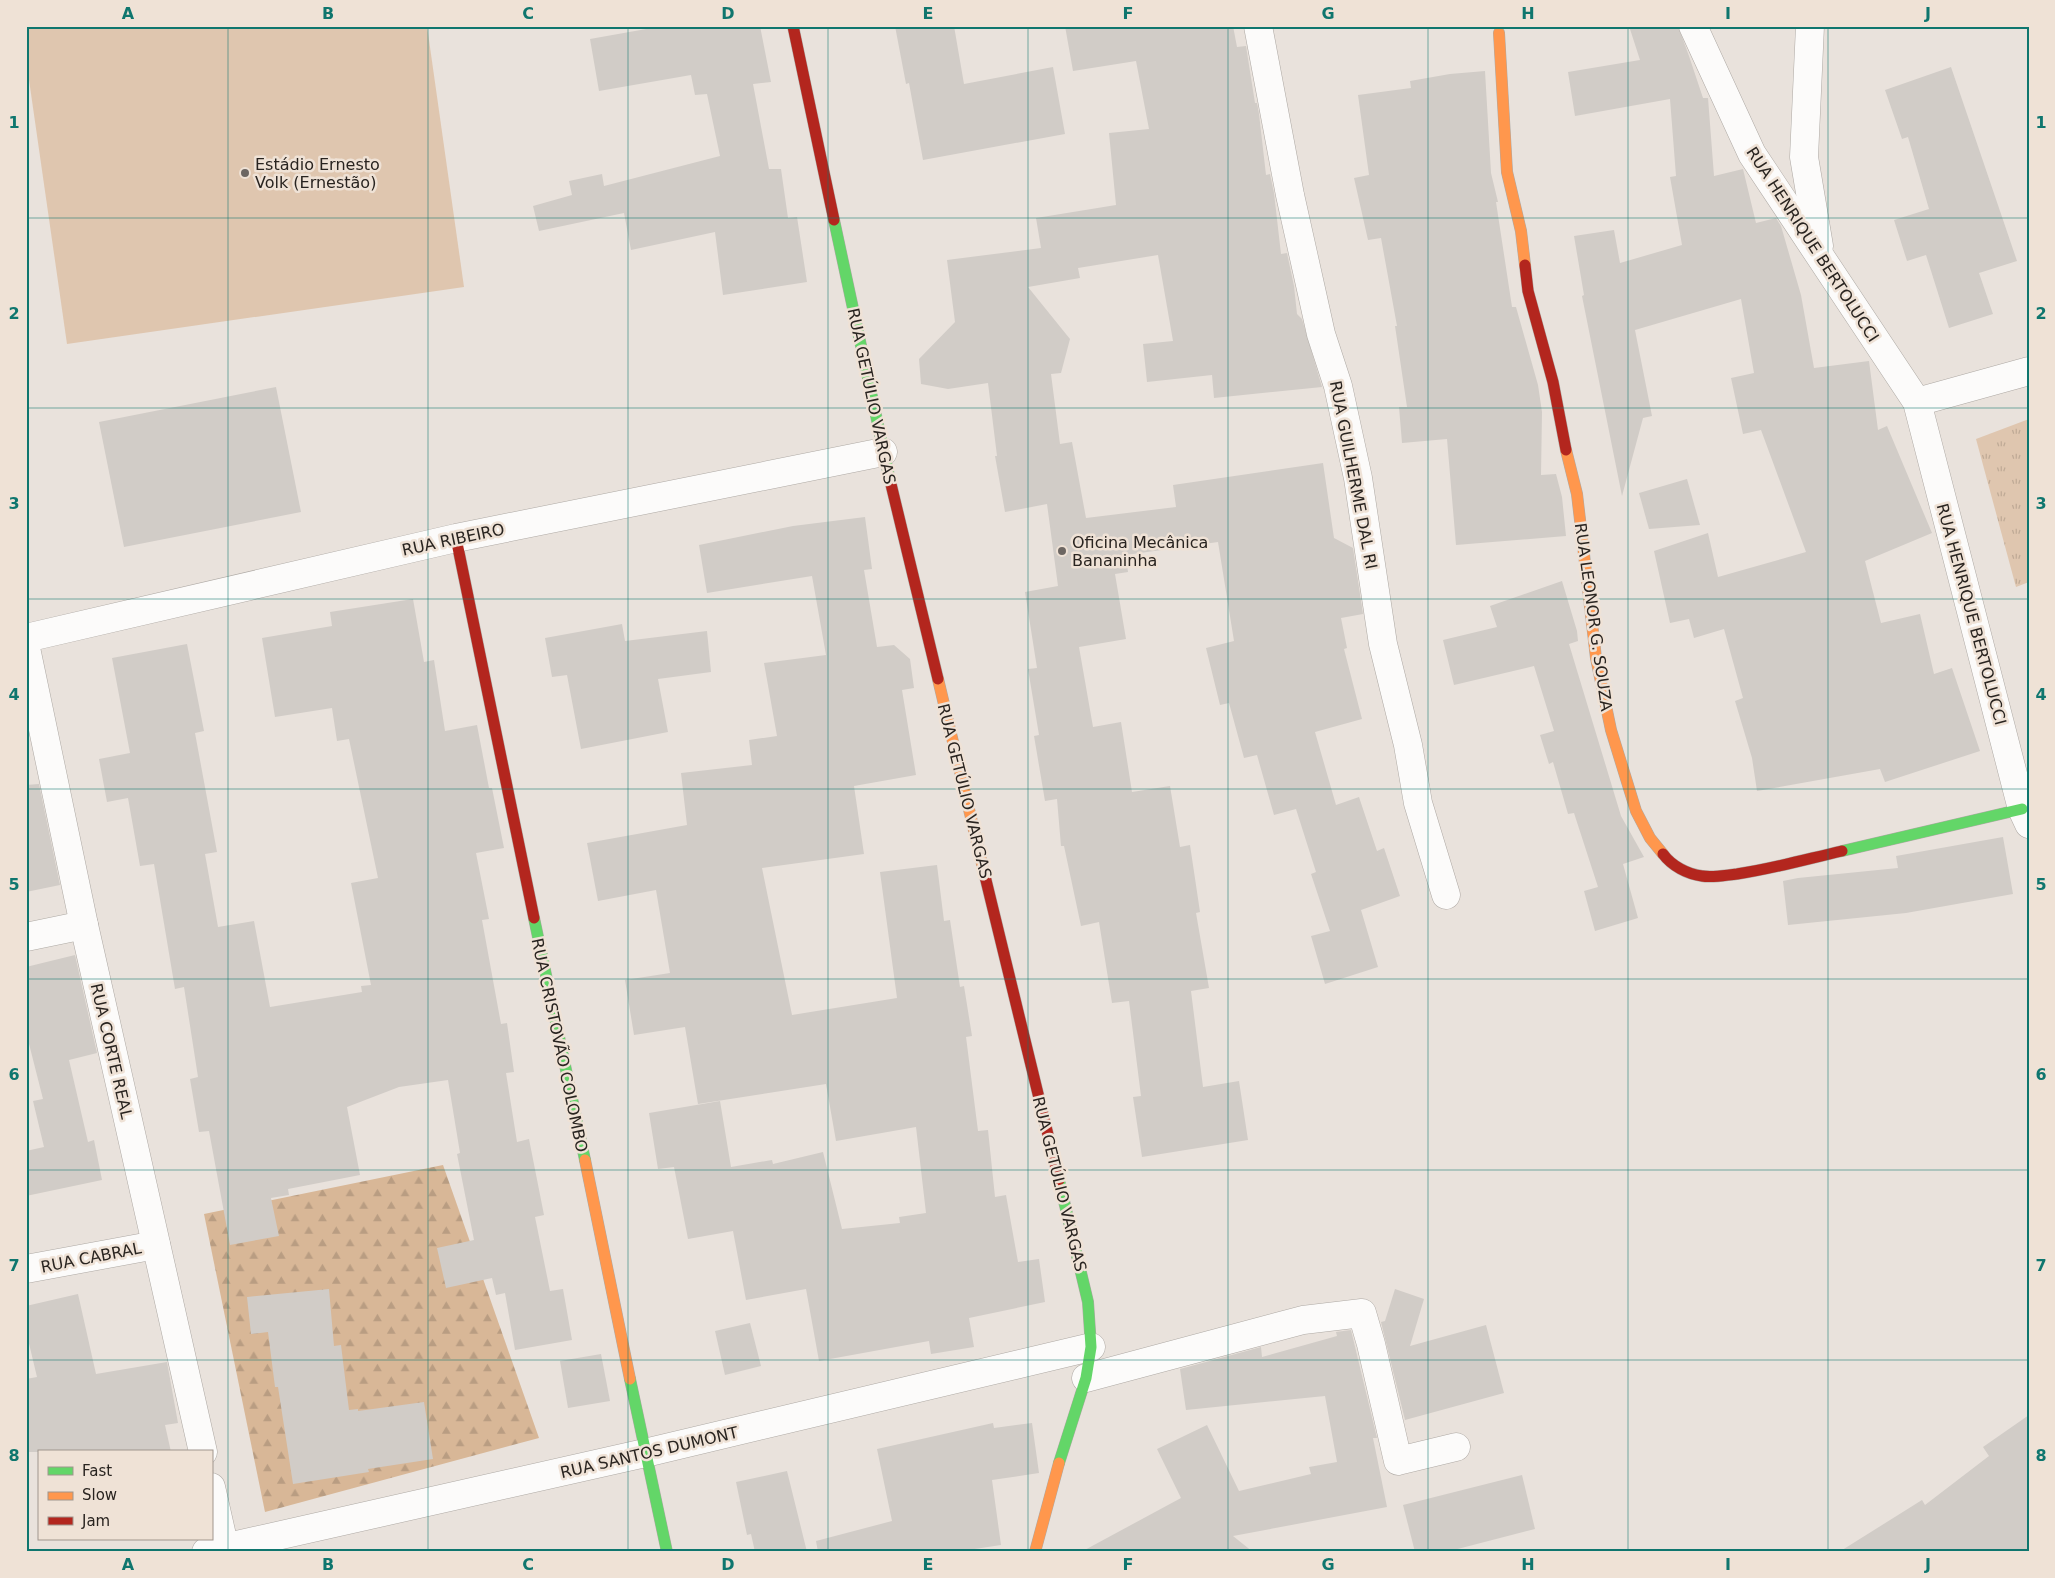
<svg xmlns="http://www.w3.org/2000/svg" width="2055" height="1578" font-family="'DejaVu Sans',sans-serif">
	<defs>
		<pattern id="grass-tufts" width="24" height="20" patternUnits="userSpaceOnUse" patternTransform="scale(1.25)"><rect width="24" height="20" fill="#dfc6af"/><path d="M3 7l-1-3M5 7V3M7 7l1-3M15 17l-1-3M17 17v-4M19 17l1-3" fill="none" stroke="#bfaa96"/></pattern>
		<pattern id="forest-firs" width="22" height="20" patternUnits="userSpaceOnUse" patternTransform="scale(1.25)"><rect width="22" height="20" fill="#d8b797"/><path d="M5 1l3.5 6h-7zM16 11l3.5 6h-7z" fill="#b99d82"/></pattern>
	</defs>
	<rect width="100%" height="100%" fill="#e9e2dc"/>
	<path fill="url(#grass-tufts)" d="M2029,419V582L2016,587L1976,439Z"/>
	<path fill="url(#forest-firs)" d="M443,1165L539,1438L265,1512L204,1214Z"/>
	<path fill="#dfc6af" d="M26,26H427L464,287L67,344L26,59Z"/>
	<g fill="#d1ccc7">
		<path d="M663,26H760L771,82L753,84L769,169H781L788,218L797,217L807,282L723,295L715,232L631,250L624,213L539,231L533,206L572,195L569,181L602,174L604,186L720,156L707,94L695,95L691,75L599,91L590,39Z"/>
		<path d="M895,26H954L964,84L1053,67L1065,134L923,160L909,83L906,84Z"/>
		<path d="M1065,26H1233L1237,47L1246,46L1255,103H1257L1259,114L1266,175L1270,174L1274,193L1281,254L1287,253L1294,286L1297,314L1302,319L1322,387L1214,398L1212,375L1147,382L1143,344L1173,341L1158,255L1078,268L1080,278L1028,287L1070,339L1061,373L1051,374L1060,444L1072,442L1086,518L1176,507L1173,485L1323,463L1334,538L1353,548L1363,614L1341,618L1347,648L1344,649L1362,719L1315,732L1336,805L1359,797L1377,851L1384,848L1400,896L1361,910L1378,967L1325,984L1311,936L1330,931L1311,874L1316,872L1296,809L1274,815L1257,755L1244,758L1229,703L1220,705L1206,648L1234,641L1218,542L1126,555L1128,572L1115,574L1126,639L1079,647L1093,727L1121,722L1132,792L1170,786L1180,847L1190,845L1200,912L1196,913L1209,988L1191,991L1203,1087L1239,1081L1248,1140L1142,1157L1133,1097L1141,1096L1129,1001L1112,1003L1099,922L1081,926L1064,846H1061L1057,799L1045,801L1034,736L1039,735L1028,669L1037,668L1025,592L1058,586L1047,504L1005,512L995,456H997L988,383L948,389L921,384L919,359L955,322L947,260L1041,248L1036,218L1116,205L1109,133L1149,129L1136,61L1073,71Z"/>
		<path d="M1629,26H1678L1689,56L1703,98H1708L1714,176L1743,169L1756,223L1776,218L1781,226L1801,295L1814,368L1869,361L1878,430L1887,426L1932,533L1865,561L1881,623L1920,614L1934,674L1952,668L1980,751L1885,782L1880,769L1757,791L1752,758L1735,701L1743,698L1724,629L1694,638L1689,619L1670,623L1654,551L1708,533L1718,577L1806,552L1761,430L1743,434L1731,378L1754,373L1741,299L1635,330L1652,416L1643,418L1622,496L1582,296L1584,295L1574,236L1614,230L1620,263L1682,245L1670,177L1676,176L1670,99L1575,116L1568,72L1640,60Z"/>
		<path d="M1951,67L2017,261L1979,273L1993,314L1949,328L1926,255L1907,261L1894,220L1929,209L1908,137L1902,139L1885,90Z"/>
		<path d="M1485,71L1491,173L1498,202H1496L1512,307H1516L1538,385L1542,412L1541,475L1556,474L1562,497L1566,536L1456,545L1447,439L1402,443L1399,407H1407L1395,326H1397L1381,238L1368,240L1354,178L1369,175L1358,95L1411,88L1410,81L1450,74Z"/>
		<path d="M276,387L301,512L124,547L99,422Z"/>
		<path d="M1687,479L1700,525L1649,529L1639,493Z"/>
		<path d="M865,517L872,569L864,570L877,647L894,645L910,659L914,688L902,690L916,775L854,786L864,854L762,868L792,1015L897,998L880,872L937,865L944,921L950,920L960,987L964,986L972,1036L966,1037L978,1131L988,1130L995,1197L1006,1195L1018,1262L1039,1259L1045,1302L969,1318L974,1347L931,1354L929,1341L819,1361L806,1289L746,1300L733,1231L688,1239L674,1167L658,1169L649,1113L720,1101L731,1167L772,1160L773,1164L823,1152L842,1229L900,1223L899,1217L926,1213L916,1127L836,1141L826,1084L698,1104L685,1027L634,1035L625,980L670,973L656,890L598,901L587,843L687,825L681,773L752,765L749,740L777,736L764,663L826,655L812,576L707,593L699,545L793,526Z"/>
		<path d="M1562,581L1577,631L1578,641L1569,644L1621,816L1644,857L1623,864L1638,918L1595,931L1584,891L1598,887L1574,813L1568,814L1553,762L1549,764L1540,735L1554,731L1534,666L1454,685L1443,640L1497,627L1490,606Z"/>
		<path d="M413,599L424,662L434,660L445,731L477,725L489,788H492L504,848L476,853L489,919L482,920L501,1024L507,1023L514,1072L506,1073L517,1142L529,1139L544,1215L535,1217L550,1291L563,1289L572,1340L515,1350L505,1293L496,1295L492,1278L446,1288L437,1248L474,1240L457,1154L460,1153L448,1080L399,1087L347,1107L360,1175L288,1189L289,1195L271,1198L279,1236L230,1245L209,1131L199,1132L190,1079L198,1077L184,987L175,989L154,864L140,866L128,798L107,802L99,759L130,753L112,658L187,644L204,731L195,733L217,852L205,854L218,927L254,921L270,1007L362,992L361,986L371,985L351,883L378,878L349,739L337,741L332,708L275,717L262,638L332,626L330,612Z"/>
		<path d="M622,624L625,641L707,631L711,672L658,679L668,732L581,749L567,675L552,677L545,638Z"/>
		<path d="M39,784L60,885L26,892V785Z"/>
		<path d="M2003,837L2013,894L1906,913L1788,925L1783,881L1798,878L1898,868L1896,856Z"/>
		<path d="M75,955L97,1053L69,1060L88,1142L94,1140L102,1180L26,1196V1151L44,1147L33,1101L43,1099L26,1032V967Z"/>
		<path d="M329,1289L334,1346L341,1345L349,1410L358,1409V1411L424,1402L433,1459L368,1469L369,1472L293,1484L278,1387H275L268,1332L251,1334L247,1297Z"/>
		<path d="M1395,1289L1424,1299L1410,1346L1486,1325L1504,1393L1405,1420L1381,1322L1385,1321Z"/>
		<path d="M78,1294L96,1374L167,1362L178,1423L165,1425L171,1452H26V1379L37,1377L26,1331V1306Z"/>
		<path d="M750,1323L761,1366L725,1375L715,1331Z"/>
		<path d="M1351,1330L1377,1438H1373L1387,1507L1233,1536L1253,1552H1081L1181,1498L1157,1449L1207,1425L1239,1491L1311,1474L1309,1467L1337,1462L1325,1396L1186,1410L1180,1369L1261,1347L1262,1357L1337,1336L1336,1332Z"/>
		<path d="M601,1354L610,1401L568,1408L560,1361Z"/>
		<path d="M2029,1415V1552H1839L1922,1500L1925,1505L1989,1456L1983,1447Z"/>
		<path d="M993,1423L994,1428L1032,1423L1039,1473L992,1480L1001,1545L955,1552H818L816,1541L892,1521L877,1449Z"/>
		<path d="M787,1471L807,1552H755L751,1534L747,1535L736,1482Z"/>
		<path d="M1522,1475L1535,1529L1446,1552H1415L1403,1505Z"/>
	</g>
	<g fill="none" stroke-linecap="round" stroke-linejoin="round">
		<defs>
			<g id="street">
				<path d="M1258,26L1290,195L1311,289L1321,334L1338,386L1358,478L1383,644L1408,745L1418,803L1446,895"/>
				<path d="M1693,26L1752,154L1917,402L2022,809L2029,824"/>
				<path d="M1810,26L1804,157L1819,246"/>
				<path d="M1917,402L2029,371"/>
				<path d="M26,638L456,538L883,452"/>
				<path d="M26,648L84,925L203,1452"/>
				<path d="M26,937L84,925"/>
				<path d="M26,1269L156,1245"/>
				<path d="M1086,1378L1303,1320L1362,1313L1371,1344L1398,1461L1456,1447"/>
				<path d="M211,1487L225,1549"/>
				<path d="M206,1552L645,1453L1091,1347"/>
			</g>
			<g id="fast">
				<path d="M834,220L889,476"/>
				<path d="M1842,851L2022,809"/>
				<path d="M534,918L585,1160"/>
				<path d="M1059,1180L1088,1302L1091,1347L1086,1378L1059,1463"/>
				<path d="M630,1379L667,1552"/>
			</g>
			<g id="slow">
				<path d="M1499,33L1507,172L1521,231L1525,265"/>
				<path d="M1566,450L1577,494L1596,658L1611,730L1636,811L1650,838L1663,854"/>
				<path d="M938,679L983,868"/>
				<path d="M585,1160L630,1379"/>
				<path d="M1035,1552L1059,1463"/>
			</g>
			<g id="jam">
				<path d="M793,26L834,220"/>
				<path d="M1525,265L1528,291L1553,382L1566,450"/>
				<path d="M889,476L938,679"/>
				<path d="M456,538L534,918"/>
				<path d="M1663,854C1672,866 1687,874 1702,876C1713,878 1726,875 1737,874C1772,869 1807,859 1842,851"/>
				<path d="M983,868L1059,1180"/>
			</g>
		</defs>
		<use href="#street" stroke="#aea9a4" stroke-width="29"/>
		<use href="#fast" stroke="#aea9a4" stroke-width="12"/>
		<use href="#slow" stroke="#aea9a4" stroke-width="12"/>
		<use href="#jam" stroke="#aea9a4" stroke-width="12"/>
		<use href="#street" stroke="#fcfbfa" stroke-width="28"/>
		<use href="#fast" stroke="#63d668" stroke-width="11"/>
		<use href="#slow" stroke="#ff974d" stroke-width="11"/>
		<use href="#jam" stroke="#b3261e" stroke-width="11"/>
	</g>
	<path fill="none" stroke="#0f766e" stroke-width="1" stroke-opacity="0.55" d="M228,26V1552M428,26V1552M628,26V1552M828,26V1552M1028,26V1552M1228,26V1552M1428,26V1552M1628,26V1552M1828,26V1552M26,218H2029M26,408H2029M26,599H2029M26,789H2029M26,979H2029M26,1170H2029M26,1360H2029"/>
	<g fill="#6c6662" stroke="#efe2d6" stroke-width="2">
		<circle cx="245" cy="173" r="5"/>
		<circle cx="1062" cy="551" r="5"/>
	</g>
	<g text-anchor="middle" stroke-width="5" stroke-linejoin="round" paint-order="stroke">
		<g font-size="16" fill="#292420" stroke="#efe2d6" text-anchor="start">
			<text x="255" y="170">Estádio Ernesto<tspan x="255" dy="18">Volk (Ernestão)</tspan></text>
			<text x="1072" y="548">Oficina Mecânica<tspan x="1072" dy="18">Bananinha</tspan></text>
		</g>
		<g font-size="16" fill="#292420" stroke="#efe2d6">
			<text transform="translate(1813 244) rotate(57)" y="6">RUA HENRIQUE BERTOLUCCI</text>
			<text transform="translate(872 396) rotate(78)" y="6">RUA GETÚLIO VARGAS</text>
			<text transform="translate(1354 475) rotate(79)" y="6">RUA GUILHERME DAL RI</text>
			<text transform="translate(453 539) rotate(-12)" y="6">RUA RIBEIRO</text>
			<text transform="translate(1972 614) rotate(75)" y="6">RUA HENRIQUE BERTOLUCCI</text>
			<text transform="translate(1594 617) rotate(82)" y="6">RUA LEONOR G. SOUZA</text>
			<text transform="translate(965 791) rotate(76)" y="6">RUA GETÚLIO VARGAS</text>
			<text transform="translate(560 1045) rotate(78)" y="6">RUA CRISTOVÃO COLOMBO</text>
			<text transform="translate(112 1051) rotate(77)" y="6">RUA CORTE REAL</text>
			<text transform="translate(1060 1184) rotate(76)" y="6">RUA GETÚLIO VARGAS</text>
			<text transform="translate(91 1257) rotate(-11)" y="6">RUA CABRAL</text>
			<text transform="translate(649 1452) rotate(-13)" y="6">RUA SANTOS DUMONT</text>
		</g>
	</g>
	<rect width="2055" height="1578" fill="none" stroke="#efe2d6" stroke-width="55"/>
	<rect x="38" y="1450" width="175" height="90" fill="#efe2d6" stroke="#a0968d"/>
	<rect x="48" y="1467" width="25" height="8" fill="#63d668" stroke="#a0968d"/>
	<text x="82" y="1476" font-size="15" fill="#292420">Fast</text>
	<rect x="48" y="1492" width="25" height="8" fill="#ff974d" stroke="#a0968d"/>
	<text x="82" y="1500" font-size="15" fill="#292420">Slow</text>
	<rect x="48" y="1517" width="25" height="8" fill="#b3261e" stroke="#a0968d"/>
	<text x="82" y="1526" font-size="15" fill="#292420">Jam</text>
	<rect x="28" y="28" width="2000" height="1522" fill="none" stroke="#0f766e" stroke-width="2"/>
	<g font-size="16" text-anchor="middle" font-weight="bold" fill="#0f766e">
		<text x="128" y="19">A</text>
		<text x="328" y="19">B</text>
		<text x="528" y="19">C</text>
		<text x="728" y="19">D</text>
		<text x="928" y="19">E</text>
		<text x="1128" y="19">F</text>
		<text x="1328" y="19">G</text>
		<text x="1528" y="19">H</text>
		<text x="1728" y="19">I</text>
		<text x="1928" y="19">J</text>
		<text x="14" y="128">1</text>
		<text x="2041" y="128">1</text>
		<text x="14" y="319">2</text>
		<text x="2041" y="319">2</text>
		<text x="14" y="509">3</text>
		<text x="2041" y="509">3</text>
		<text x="14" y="700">4</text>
		<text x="2041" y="700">4</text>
		<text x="14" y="890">5</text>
		<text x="2041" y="890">5</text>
		<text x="14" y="1080">6</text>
		<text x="2041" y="1080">6</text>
		<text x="14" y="1271">7</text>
		<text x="2041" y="1271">7</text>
		<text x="14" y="1461">8</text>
		<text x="2041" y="1461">8</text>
		<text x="128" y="1570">A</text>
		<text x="328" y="1570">B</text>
		<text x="528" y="1570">C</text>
		<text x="728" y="1570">D</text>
		<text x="928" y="1570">E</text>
		<text x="1128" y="1570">F</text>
		<text x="1328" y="1570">G</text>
		<text x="1528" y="1570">H</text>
		<text x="1728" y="1570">I</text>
		<text x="1928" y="1570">J</text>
	</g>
</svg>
